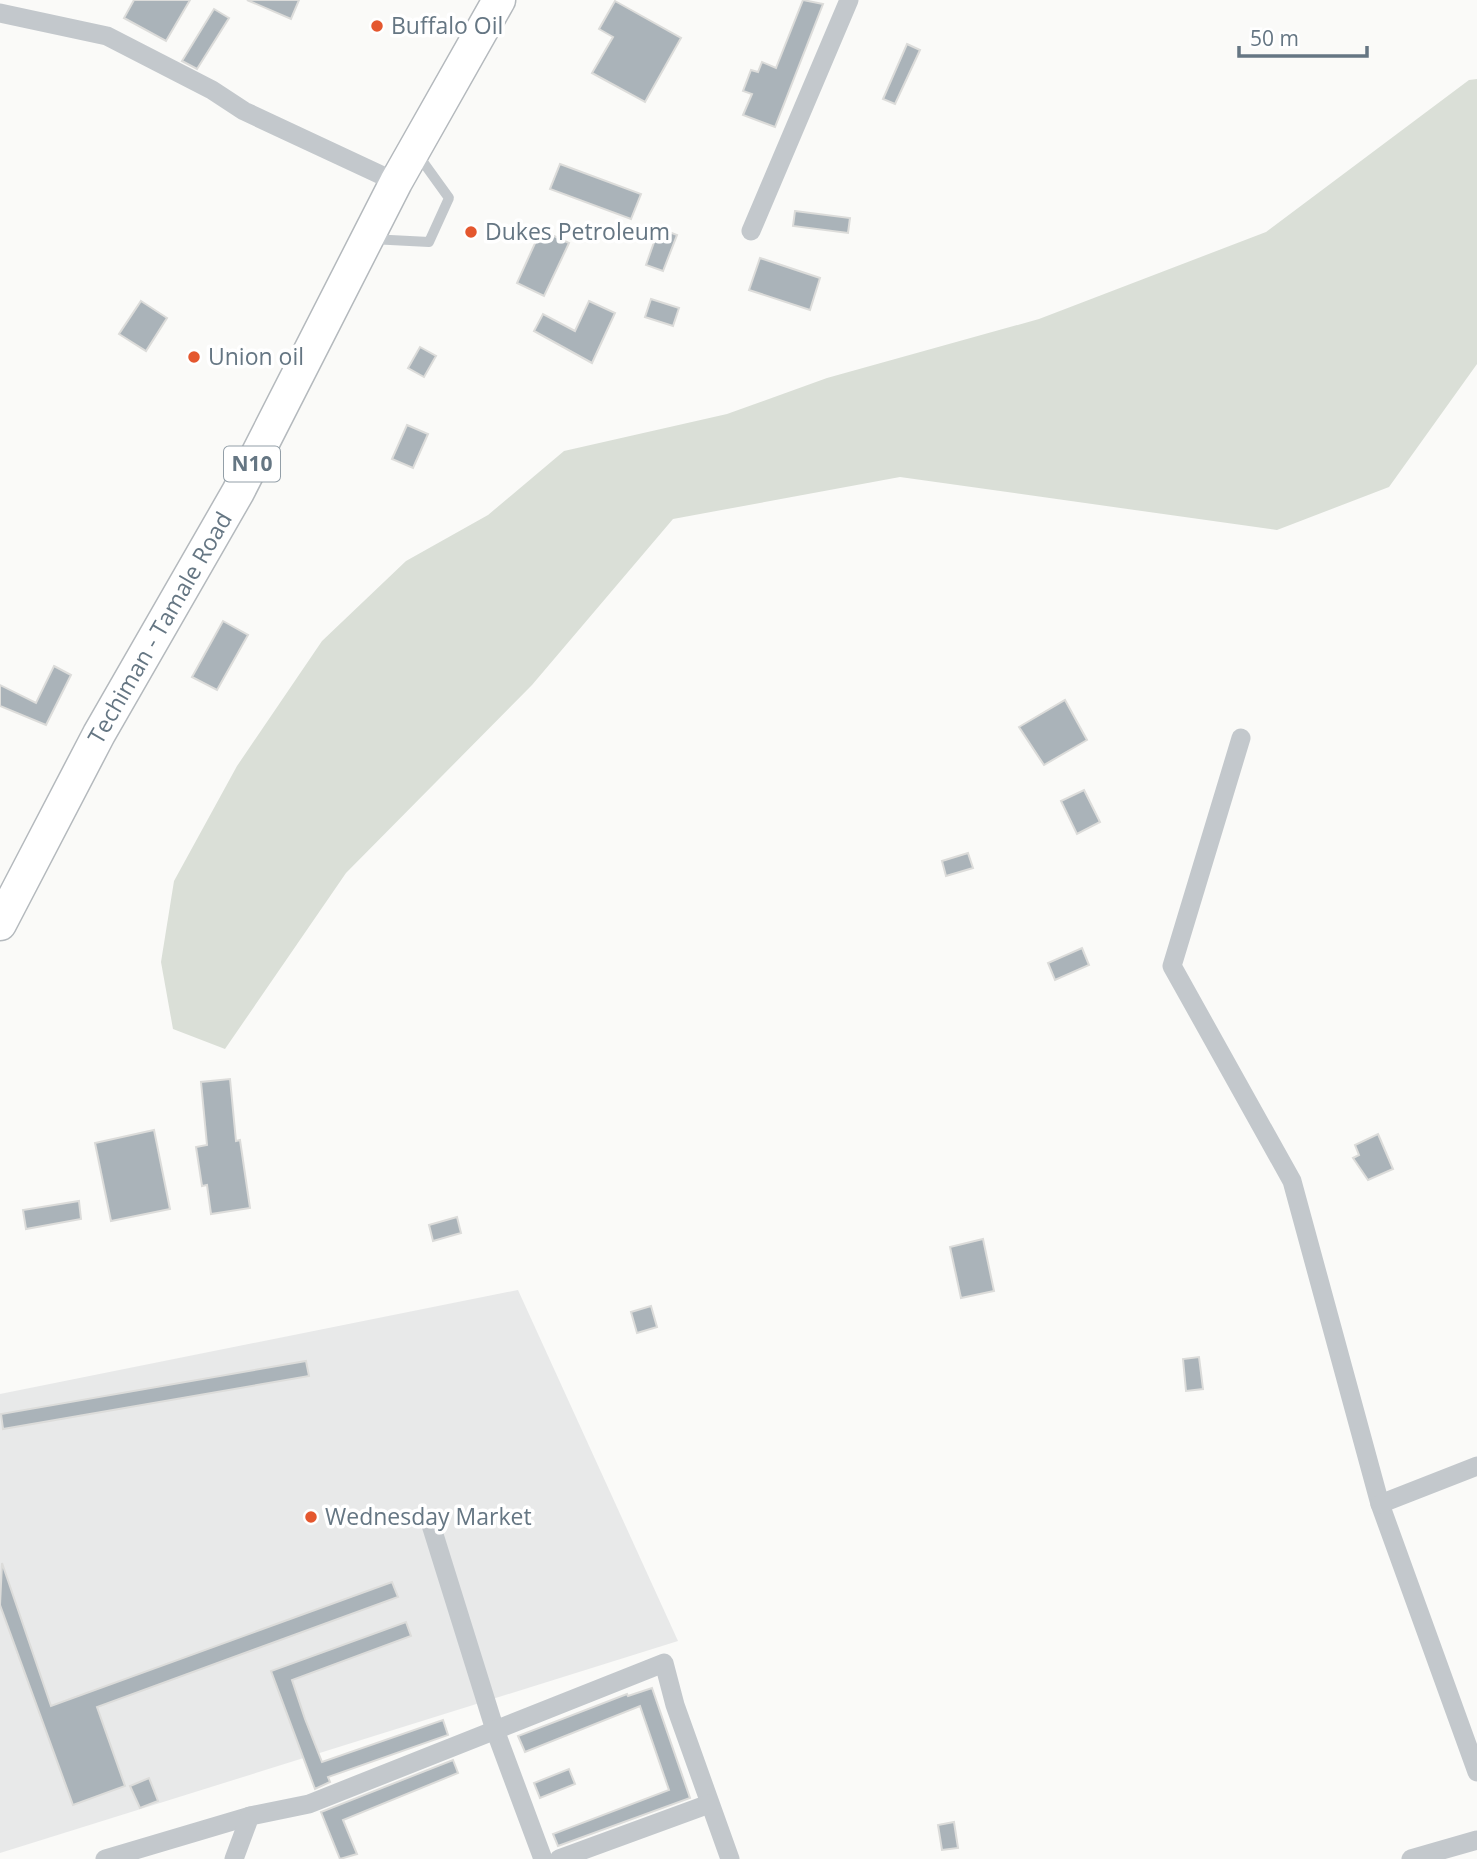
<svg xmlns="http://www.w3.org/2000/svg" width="1477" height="1859" font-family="'Open Sans',sans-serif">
	<rect width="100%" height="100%" fill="#fafaf8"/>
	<path fill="#e8e9e9" d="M518,1290L678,1641L0,1853V1394Z"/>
	<path fill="#dadfd7" d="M1477,79V364L1389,487L1277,530L900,477L673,519L532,685L346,873L225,1049L173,1029L161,962L174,881L237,766L322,641L406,561L488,515L564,451L727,414L827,378L1039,319L1266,232L1469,80Z"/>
	<g fill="#aab3b9" stroke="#dcdcda" stroke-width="2">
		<path d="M134,0H190L166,41L124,18Z"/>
		<path d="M247,0H299L291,19Z"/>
		<path d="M803,0L823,4L775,127L743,115L752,94L743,91L751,70L758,72L762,62L776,68Z"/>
		<path d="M615,1L681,38L645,102L592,73L613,37L599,29Z"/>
		<path d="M214,9L229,18L197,69L182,61Z"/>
		<path d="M907,44L920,50L895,104L883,99Z"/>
		<path d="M560,164L641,194L631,219L550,189Z"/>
		<path d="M795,211L850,218L848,233L793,226Z"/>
		<path d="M659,228L677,235L663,271L646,265Z"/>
		<path d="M541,230L569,243L544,296L517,283Z"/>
		<path d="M760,258L820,278L810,310L749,290Z"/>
		<path d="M651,299L679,308L673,326L645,317Z"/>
		<path d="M141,301L167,318L146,351L119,334Z"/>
		<path d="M589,301L615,313L592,363L534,331L543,314L575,331Z"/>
		<path d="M420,347L436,356L424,377L408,368Z"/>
		<path d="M407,425L428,434L413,468L392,459Z"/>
		<path d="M223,621L248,635L217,690L192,677Z"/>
		<path d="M54,666L71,675L46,725L0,706V685L36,703Z"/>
		<path d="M1065,700L1087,740L1044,765L1019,727Z"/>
		<path d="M1084,790L1100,822L1077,834L1061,801Z"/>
		<path d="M968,853L973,868L946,876L942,861Z"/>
		<path d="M1082,948L1089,965L1055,980L1048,963Z"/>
		<path d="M230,1079L236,1141L240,1140L250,1208L211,1214L207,1185L202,1186L196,1147L207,1145L201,1082Z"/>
		<path d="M154,1130L170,1209L111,1221L95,1143Z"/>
		<path d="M1378,1134L1393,1169L1368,1180L1353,1158L1359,1155L1355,1145Z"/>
		<path d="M79,1201L81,1219L26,1229L23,1210Z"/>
		<path d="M457,1217L461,1233L433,1241L429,1225Z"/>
		<path d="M983,1239L994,1291L961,1298L950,1247Z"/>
		<path d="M651,1306L657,1327L637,1333L631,1312Z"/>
		<path d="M1199,1357L1203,1389L1186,1391L1183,1359Z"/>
		<path d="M306,1361L309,1376L3,1429L1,1414Z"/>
		<path d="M2,1563L51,1706L392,1582L398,1597L97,1707L125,1786L73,1805L0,1605Z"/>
		<path d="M406,1622L411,1636L292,1680L305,1719L322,1762L443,1720L448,1735L328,1777L330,1782L315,1789L271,1671Z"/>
		<path d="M652,1688L690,1798L558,1846L553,1834L669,1790L640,1706L525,1752L518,1736L627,1694L628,1696Z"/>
		<path d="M453,1760L458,1773L343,1820L357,1854L340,1859L321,1812Z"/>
		<path d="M569,1769L575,1784L540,1798L534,1783Z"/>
		<path d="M149,1778L158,1801L140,1808L130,1786Z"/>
		<path d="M954,1822L958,1848L942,1850L938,1825Z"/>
	</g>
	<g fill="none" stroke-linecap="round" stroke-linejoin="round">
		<defs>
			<path id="trunk" d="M0,924L99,734L238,492L396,182L499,0"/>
		</defs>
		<use href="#trunk" stroke="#b4b9bd" stroke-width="35"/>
		<path stroke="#c3c8cc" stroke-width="10" d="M371,239L429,242L449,198L418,155"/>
		<g stroke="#c3c8cc" stroke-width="19">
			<path d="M0,13L107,36L212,90L244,111L396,182"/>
			<path d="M751,231L849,0"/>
			<path d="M1241,738L1172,966L1292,1181L1380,1504L1477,1772"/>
			<path d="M1380,1504L1477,1466"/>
			<path d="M431,1525L495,1730L543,1859"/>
			<path d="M105,1859L250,1816"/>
			<path d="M234,1859L250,1816L309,1804L664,1663L675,1705L730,1859"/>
			<path d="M559,1859L709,1804"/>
			<path d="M1411,1859L1477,1840"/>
		</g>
		<use href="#trunk" stroke="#fff" stroke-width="32"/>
	</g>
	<g fill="#e4572e" stroke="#fff" stroke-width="2.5">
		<circle cx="377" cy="26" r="7"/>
		<circle cx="471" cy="232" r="7"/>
		<circle cx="194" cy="357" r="7"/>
		<circle cx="311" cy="1517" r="7"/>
	</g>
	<g text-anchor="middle" stroke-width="7" stroke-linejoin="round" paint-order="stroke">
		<rect fill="#fff" stroke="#939fa8" stroke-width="2" x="224" y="446.5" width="56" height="35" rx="5"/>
		<g font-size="21" font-weight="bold" fill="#657683">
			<text x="252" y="471">N10</text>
		</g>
		<g font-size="23" fill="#657683" stroke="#fff" text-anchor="start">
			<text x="391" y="34">Buffalo Oil</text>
			<text x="485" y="240">Dukes Petroleum</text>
			<text x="208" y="365">Union oil</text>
			<text x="325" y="1525">Wednesday Market</text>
		</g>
		<g font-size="23" fill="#657683" stroke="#fff">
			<text transform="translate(160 628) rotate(-60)" y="8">Techiman - Tamale Road</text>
		</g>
	</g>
	<path d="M1239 46v10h128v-10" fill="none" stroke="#657683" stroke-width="3.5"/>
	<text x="1250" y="46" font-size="21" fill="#657683" stroke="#ffffff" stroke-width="5" paint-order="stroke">50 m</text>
</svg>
